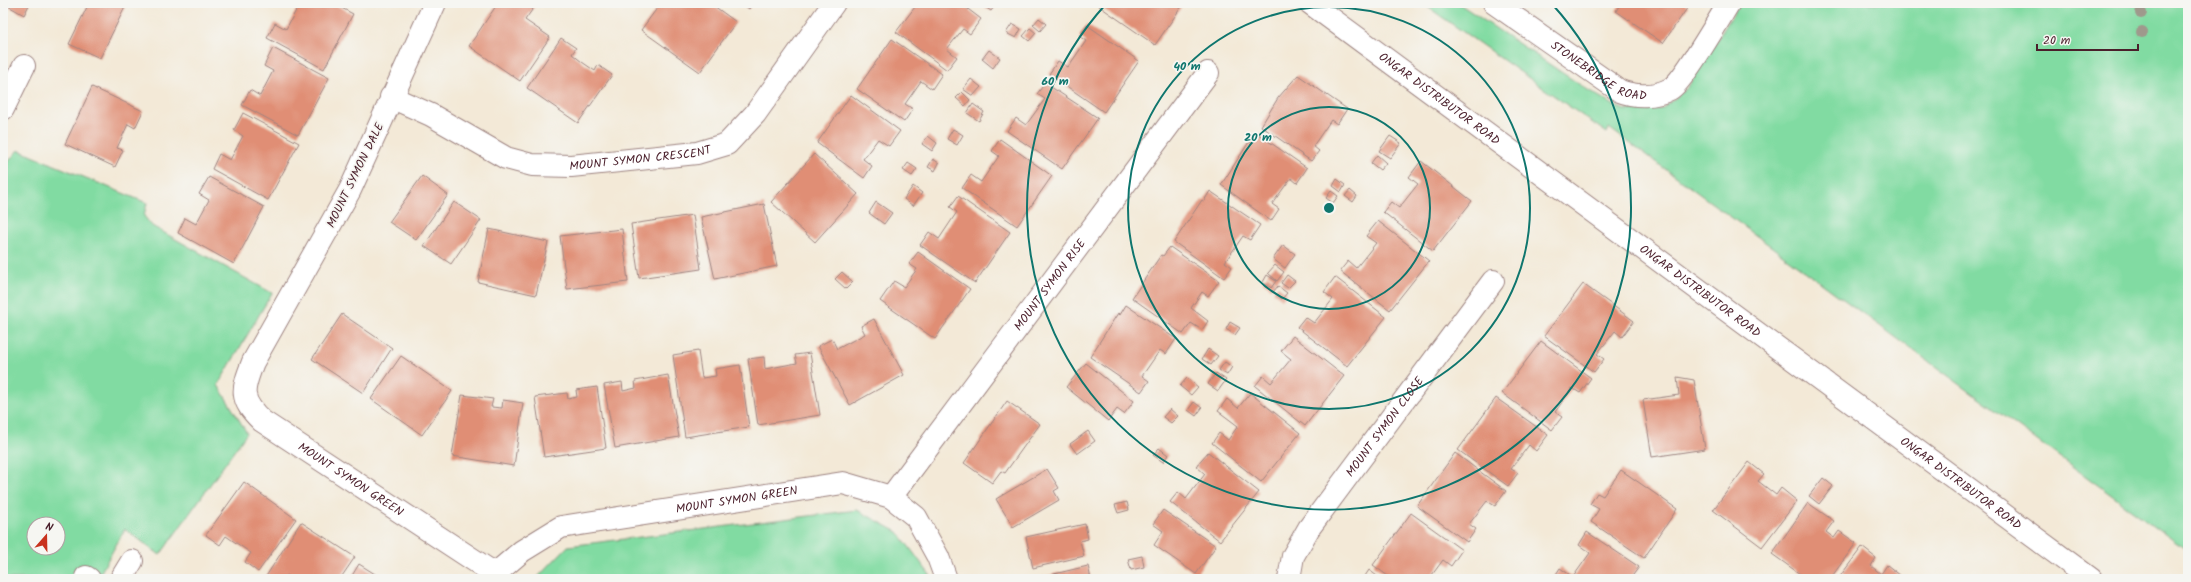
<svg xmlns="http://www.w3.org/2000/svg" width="2191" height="582" font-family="Kalam,sans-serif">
	<rect width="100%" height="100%" fill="#f6f6f2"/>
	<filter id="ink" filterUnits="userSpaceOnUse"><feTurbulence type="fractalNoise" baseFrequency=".025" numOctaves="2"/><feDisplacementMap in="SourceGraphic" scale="8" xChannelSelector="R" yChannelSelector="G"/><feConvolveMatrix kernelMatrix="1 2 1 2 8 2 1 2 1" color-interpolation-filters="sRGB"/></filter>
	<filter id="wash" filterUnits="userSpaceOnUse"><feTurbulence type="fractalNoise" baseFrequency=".012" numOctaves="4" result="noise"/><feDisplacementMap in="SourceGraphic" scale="16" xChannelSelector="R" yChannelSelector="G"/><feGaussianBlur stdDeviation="0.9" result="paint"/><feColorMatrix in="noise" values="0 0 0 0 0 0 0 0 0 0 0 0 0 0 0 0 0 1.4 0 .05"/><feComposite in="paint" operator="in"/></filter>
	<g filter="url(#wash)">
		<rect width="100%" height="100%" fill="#f3e9d7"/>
		<g fill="#81dba2" stroke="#667d66" fill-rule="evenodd">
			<path d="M1422,3H1458L1588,90L1617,107L1625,110L1662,109L1687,88L1740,3H2188V551L1609,128L1607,133Z"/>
			<path d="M18,150L147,203L144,216L152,226L272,293L218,385L247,433L160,555L125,529L97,579H3V168ZM34,524H58V548H34Z"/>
			<path d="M857,510L898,532L933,579H536L568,546Z"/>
		</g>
		<g id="blocks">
			<g fill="#e08e75">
				<path d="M3,3H30L24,15Z"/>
				<path d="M89,3H127L100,58L69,44Z"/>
				<path d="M295,3H332L353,14L324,69L267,38L275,23L286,29L299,5Z"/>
				<path d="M498,3H537L525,20L550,37L520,81L469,46Z"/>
				<path d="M661,3H710L736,22L700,72L641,30Z"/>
				<path d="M741,3H753L749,9Z"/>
				<path d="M918,3H960L981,19L970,34L963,29L947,49L957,57L947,70L896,32Z"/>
				<path d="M979,3H997L991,11Z"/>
				<path d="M1101,3H1184L1155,45L1099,6Z"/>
				<path d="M1621,3H1683L1688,7L1663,43L1616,11Z"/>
				<path d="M1039,18L1046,24L1040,31L1033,25Z"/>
				<path d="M1012,24L1021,29L1016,38L1006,33Z"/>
				<path d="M1087,25L1139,61L1104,112L1049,74L1058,61L1068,67L1086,41L1079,36Z"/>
				<path d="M1030,28L1036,33L1029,41L1023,36Z"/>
				<path d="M561,38L576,48L572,54L582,62L595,71L598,65L612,75L578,123L527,88Z"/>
				<path d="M892,39L942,74L932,89L921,81L905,104L913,109L904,122L857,89Z"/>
				<path d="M273,48L329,78L298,135L242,105L250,90L260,96L273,71L264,66Z"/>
				<path d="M989,50L1000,58L993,68L982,59Z"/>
				<path d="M1298,75L1347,109L1337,124L1331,120L1313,146L1319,151L1311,161L1261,126L1278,98Z"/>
				<path d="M971,79L981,87L973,96L963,89Z"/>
				<path d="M1045,83L1098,118L1062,169L1007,131L1016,118L1026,125L1045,99L1037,94Z"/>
				<path d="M92,87L143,111L135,128L128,124L117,148L123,150L115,167L65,144Z"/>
				<path d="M962,92L970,100L965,106L956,98Z"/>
				<path d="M851,95L900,131L889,146L878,139L863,159L872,166L864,178L817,143Z"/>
				<path d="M973,104L984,112L979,121L967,113Z"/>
				<path d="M243,113L299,143L268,200L212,169L219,154L230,160L243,136L234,130Z"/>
				<path d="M953,129L963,135L957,145L947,139Z"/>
				<path d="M1258,134L1307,168L1297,183L1291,178L1272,204L1279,209L1271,221L1221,185L1249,142L1251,143Z"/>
				<path d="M928,136L937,143L932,151L922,144Z"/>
				<path d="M1390,136L1401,143L1390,158L1379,151Z"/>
				<path d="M1000,139L1052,176L1017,226L962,188L971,175L981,182L999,156L992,151Z"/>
				<path d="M814,154L858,194L815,242L771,202Z"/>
				<path d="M1377,155L1386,163L1380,170L1371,163Z"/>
				<path d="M933,159L939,163L935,171L928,167Z"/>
				<path d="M1421,161L1472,201L1433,251L1383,212L1391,202L1399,208L1418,184L1409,177Z"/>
				<path d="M908,163L917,169L912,176L903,170Z"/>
				<path d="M422,176L448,195L416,240L389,222Z"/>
				<path d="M209,177L264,207L234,264L178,233L185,218L196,224L209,200L199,194Z"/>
				<path d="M1337,179L1345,185L1341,192L1333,186Z"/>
				<path d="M913,186L922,193L913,206L904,199Z"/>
				<path d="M1350,190L1357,196L1353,202L1345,196Z"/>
				<path d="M1210,191L1260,225L1250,240L1243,236L1225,262L1232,267L1224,278L1174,242L1202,200L1204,201Z"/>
				<path d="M1331,191L1338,196L1333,203L1326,198Z"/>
				<path d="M958,196L1010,232L975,283L920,245L929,232L939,239L957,212L950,207Z"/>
				<path d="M454,202L481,220L451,264L424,246Z"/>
				<path d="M876,202L892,213L884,224L869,213Z"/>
				<path d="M764,204L777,266L715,279L701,217Z"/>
				<path d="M693,215L701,269L639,278L631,224Z"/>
				<path d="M1378,221L1429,261L1390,310L1340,271L1348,261L1356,268L1376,243L1366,236Z"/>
				<path d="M489,229L548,242L536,295L478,282Z"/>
				<path d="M622,229L628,282L567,289L560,236Z"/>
				<path d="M1283,245L1295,254L1285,268L1273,259Z"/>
				<path d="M1170,247L1219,281L1208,296L1202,292L1191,308L1208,321L1202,330L1191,323L1183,334L1132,298L1161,255L1163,256Z"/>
				<path d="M918,252L970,289L935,339L880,301L894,281L904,287L917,269L909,264Z"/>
				<path d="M1275,265L1284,272L1277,281L1268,273Z"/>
				<path d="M842,272L853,282L846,289L835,279Z"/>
				<path d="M1267,275L1276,281L1271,288L1263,282Z"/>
				<path d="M1287,275L1295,281L1288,288L1281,283Z"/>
				<path d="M1335,277L1386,317L1347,366L1297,327L1305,317L1314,323L1333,299L1324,292Z"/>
				<path d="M1583,284L1634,321L1622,337L1615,331L1597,354L1604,359L1594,372L1544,336Z"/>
				<path d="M1278,286L1287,293L1282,299L1273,292Z"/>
				<path d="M1126,305L1176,339L1166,354L1160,350L1142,376L1149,381L1141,392L1090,357L1118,313L1120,315Z"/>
				<path d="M342,314L392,348L363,393L312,359Z"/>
				<path d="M874,319L904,375L850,405L818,346L832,339L837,349L865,334L861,326Z"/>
				<path d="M1230,322L1240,328L1235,335L1226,329Z"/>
				<path d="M1293,336L1344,376L1305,426L1255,386L1263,376L1271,383L1291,359L1281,351Z"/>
				<path d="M1541,341L1591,378L1580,393L1572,388L1555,412L1562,417L1552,430L1502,393Z"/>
				<path d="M1208,349L1218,356L1211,365L1202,359Z"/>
				<path d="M698,351L702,378L716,376L715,369L740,365L749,427L685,437L673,355Z"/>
				<path d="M810,353L820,415L758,425L748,359L764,357L765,369L797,363L795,355Z"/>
				<path d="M401,356L452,391L422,435L371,399Z"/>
				<path d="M1225,362L1232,367L1227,375L1219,370Z"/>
				<path d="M1086,363L1134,401L1124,414L1117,409L1108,421L1066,387Z"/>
				<path d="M1216,373L1226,380L1218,391L1208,384Z"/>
				<path d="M668,375L679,437L615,448L604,385L622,382L623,391L636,388L635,381Z"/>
				<path d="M1677,377L1694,380L1705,449L1652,457L1643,400L1679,395Z"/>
				<path d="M1187,378L1198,387L1191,395L1180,386Z"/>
				<path d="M597,387L606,448L544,457L535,397L567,393L568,399L577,397L576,390Z"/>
				<path d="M1250,393L1300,433L1261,482L1212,443L1219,433L1228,440L1238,426L1218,411L1227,399L1238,408Z"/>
				<path d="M462,395L493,399L491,407L502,408L503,400L523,403L514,466L452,456Z"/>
				<path d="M1496,398L1548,435L1536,451L1529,445L1511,469L1518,473L1508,486L1458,450Z"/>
				<path d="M1007,401L1040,424L1005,473L1001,471L992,483L964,463Z"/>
				<path d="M1194,402L1202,408L1196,416L1188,410Z"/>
				<path d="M1170,409L1178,416L1171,423L1163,417Z"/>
				<path d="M1088,431L1095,441L1077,454L1070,444Z"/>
				<path d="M1159,448L1168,455L1163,462L1153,455Z"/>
				<path d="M1208,452L1259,492L1220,541L1170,502L1178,492L1186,499L1205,474L1196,466Z"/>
				<path d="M1455,453L1506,491L1495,506L1487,501L1469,524L1476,529L1467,542L1417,506Z"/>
				<path d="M1749,462L1764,474L1758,481L1776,495L1781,488L1797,501L1762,547L1713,510Z"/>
				<path d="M1047,469L1059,488L1054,491L1059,500L1013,527L996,499Z"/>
				<path d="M1621,470L1677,509L1644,558L1591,522L1599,509L1590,504L1597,493L1603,496Z"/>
				<path d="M1823,478L1833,486L1819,504L1809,496Z"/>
				<path d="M244,482L296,519L258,572L245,562L251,553L226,536L220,545L206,535Z"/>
				<path d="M1127,502L1129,510L1118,513L1115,505Z"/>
				<path d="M1808,503L1834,521L1826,532L1834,538L1839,531L1856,543L1830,579H1807L1772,554Z"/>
				<path d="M1163,510L1216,546L1196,574L1154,545L1163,531L1153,524Z"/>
				<path d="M1411,513L1462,550L1451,566L1443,560L1429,579H1392L1373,565Z"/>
				<path d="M301,522L355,557L340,579H292L287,575L285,579L265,578Z"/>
				<path d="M1085,524L1088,539L1080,541L1084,556L1033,568L1026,537Z"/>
				<path d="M1587,532L1639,567L1630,579H1553L1560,568L1573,577L1590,553L1579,545Z"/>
				<path d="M1862,547L1876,558L1871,566L1881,574L1887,565L1905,579H1838Z"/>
				<path d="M1142,556L1144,567L1131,570L1128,559Z"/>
				<path d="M359,564L383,579H350Z"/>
				<path d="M1088,566L1091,579H1037V578Z"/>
				<path d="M1369,570L1381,579H1363Z"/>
			</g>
		</g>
	</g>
	<g filter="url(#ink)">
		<use href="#blocks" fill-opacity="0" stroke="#9e8481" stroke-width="1"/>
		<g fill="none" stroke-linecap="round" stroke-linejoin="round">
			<defs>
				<g id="minor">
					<path id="s1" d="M435,3L350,190L253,362C242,390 239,399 262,421L495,574L498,579"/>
					<path id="s2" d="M1310,3L2091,579"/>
					<path id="s3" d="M1494,3L1620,91C1635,97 1655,97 1670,89C1683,82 1719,19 1729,3"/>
					<path id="s4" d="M391,97L431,115L506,158L532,165L571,166L697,153L727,144L755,114L834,3"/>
					<path d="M3,109L24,66"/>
					<path id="s5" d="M891,497L1208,73"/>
					<path id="s6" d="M495,574L522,551L561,527L843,483L891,497L916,517L938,557L946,579"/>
					<path d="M86,577L89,579"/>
					<path d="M121,579L132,561"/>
					<path id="s7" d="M1289,579L1293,556L1309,528L1493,281"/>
				</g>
			</defs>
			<use href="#minor" stroke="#9e8481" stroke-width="24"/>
			<use href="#minor" stroke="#fff" stroke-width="22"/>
		</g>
		<g fill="#9f998c">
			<circle cx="2141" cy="13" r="6"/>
			<circle cx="2142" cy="32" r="6"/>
		</g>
	</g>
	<g fill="none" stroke="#0f766e" stroke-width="2">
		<circle cx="1329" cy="208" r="101"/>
		<circle cx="1329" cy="208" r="201"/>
		<path d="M1552 4A302 302 0 1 1 1106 4"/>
	</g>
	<g text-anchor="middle" stroke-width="3.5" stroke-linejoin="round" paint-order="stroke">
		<g font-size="12" fill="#4a1f2b" stroke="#f6f6f2">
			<text dy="4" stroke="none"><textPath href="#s3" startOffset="126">STONEBRIDGE ROAD</textPath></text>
			<text dy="4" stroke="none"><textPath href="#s2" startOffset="161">ONGAR DISTRIBUTOR ROAD</textPath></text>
			<text dy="4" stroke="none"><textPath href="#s4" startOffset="266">MOUNT SYMON CRESCENT</textPath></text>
			<text transform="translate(355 175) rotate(-64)" y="4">MOUNT SYMON DALE</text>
			<text dy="4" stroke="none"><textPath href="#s5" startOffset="265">MOUNT SYMON RISE</textPath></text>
			<text dy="4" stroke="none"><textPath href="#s2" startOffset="485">ONGAR DISTRIBUTOR ROAD</textPath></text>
			<text dy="4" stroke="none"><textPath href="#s7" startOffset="182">MOUNT SYMON CLOSE</textPath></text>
			<text dy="4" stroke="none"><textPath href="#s1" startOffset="575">MOUNT SYMON GREEN</textPath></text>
			<text dy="4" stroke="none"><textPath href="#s2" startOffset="809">ONGAR DISTRIBUTOR ROAD</textPath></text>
			<text dy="4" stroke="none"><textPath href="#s6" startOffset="259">MOUNT SYMON GREEN</textPath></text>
		</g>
	</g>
	<circle cx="1329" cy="208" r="6" fill="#0f766e" stroke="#f6f6f2" stroke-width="2"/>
	<g font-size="12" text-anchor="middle" font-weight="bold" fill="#0f766e" stroke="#f6f6f2" stroke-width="3.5" stroke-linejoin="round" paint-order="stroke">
		<text x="1187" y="70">40 m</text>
		<text x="1055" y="85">60 m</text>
		<text x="1258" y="141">20 m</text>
	</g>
	<rect width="2191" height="582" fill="none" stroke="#f6f6f2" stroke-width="16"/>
	<g transform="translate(46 536) rotate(20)"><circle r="19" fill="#f6f6f2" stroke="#b1a0a2"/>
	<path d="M0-3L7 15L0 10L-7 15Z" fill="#c8321e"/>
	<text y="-6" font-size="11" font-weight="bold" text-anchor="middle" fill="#4a1f2b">N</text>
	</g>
	<path d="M2037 44v6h101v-6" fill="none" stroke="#4a1f2b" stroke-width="2"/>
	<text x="2043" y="44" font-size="12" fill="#4a1f2b" stroke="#f6f6f2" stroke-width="3" paint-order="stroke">20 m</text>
</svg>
